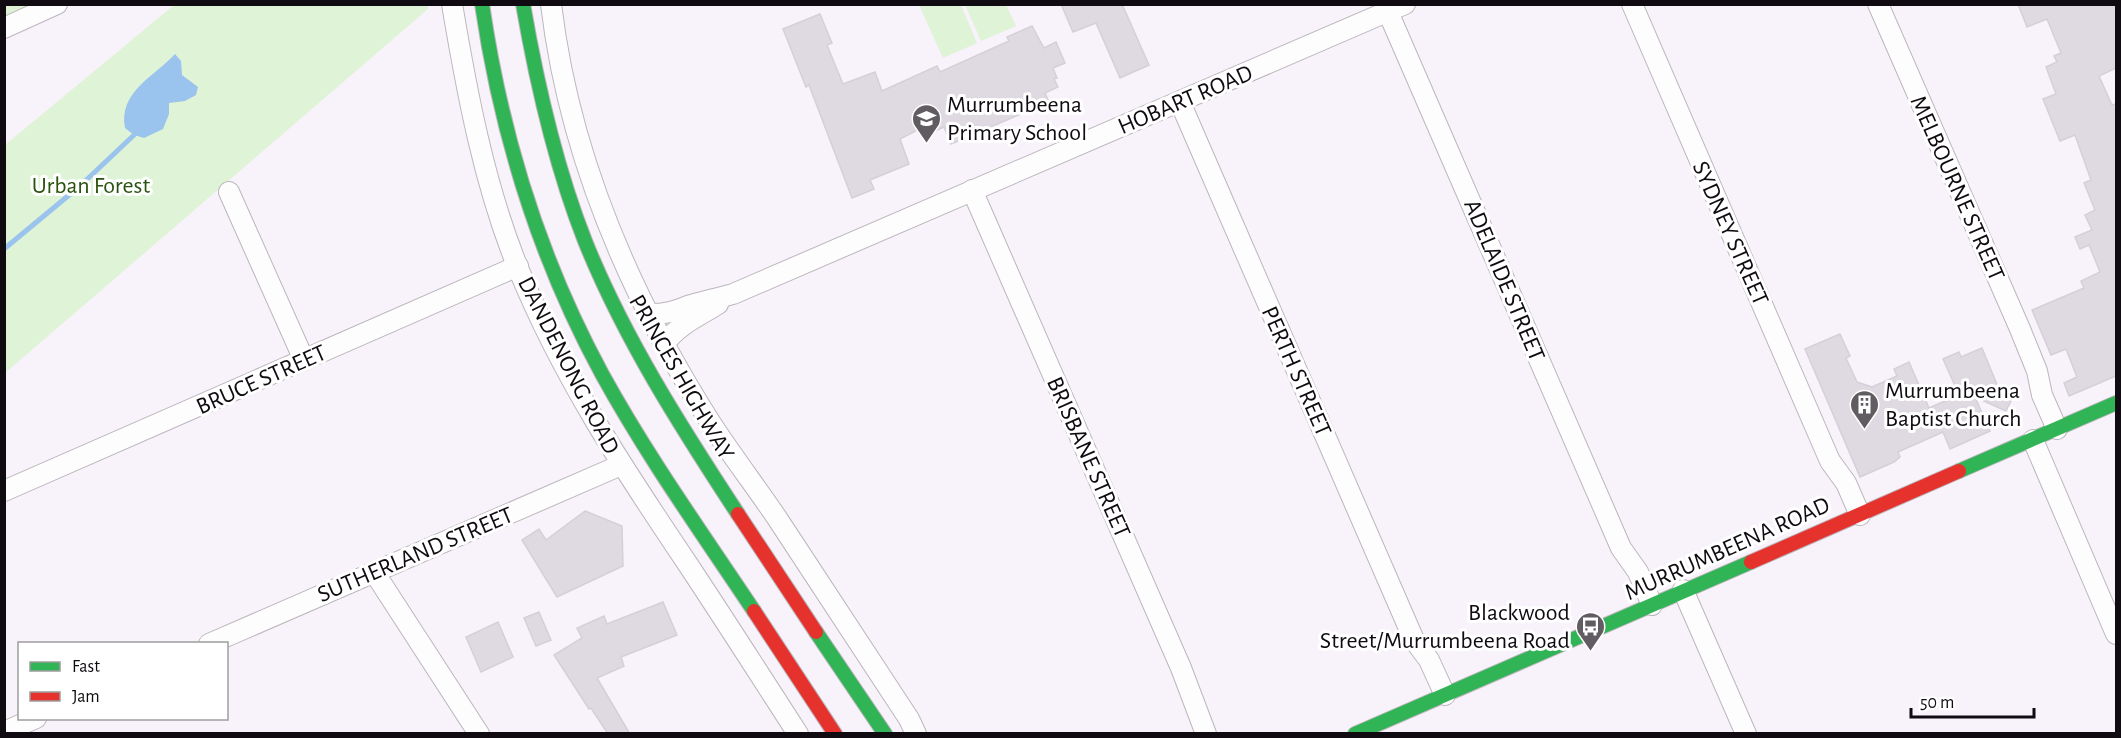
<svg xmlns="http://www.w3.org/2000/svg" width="2121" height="738" font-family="'Alegreya Sans',sans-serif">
	<rect width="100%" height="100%" fill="#f8f2fa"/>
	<g fill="#dff3d6">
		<path d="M5,5H39L5,18Z"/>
		<path d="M174,5H428V9L5,373V145Z"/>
		<path d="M919,5H961L977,43L943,58Z"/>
		<path d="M965,5H1006L1016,26L981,41Z"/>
	</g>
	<path fill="#9ac3ed" d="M175,54L181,61L182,75L198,87L196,95L185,101L169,103V114L163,129L144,138L134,135L125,128C118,92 155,76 175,54Z"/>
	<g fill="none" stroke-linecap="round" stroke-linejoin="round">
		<path stroke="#9ac3ed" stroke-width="5" d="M4,249L80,186L134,135"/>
	</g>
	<g fill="#dfdae1" stroke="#d4d0d7" stroke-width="1.5">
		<path d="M1061,4H1122L1149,65L1120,78L1096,23L1073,32Z"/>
		<path d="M2018,4H2116V68L2099,76L2112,105L2116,104V376L2069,396L2064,383L2077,377L2066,349L2051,355L2032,310L2084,288L2081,281L2100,272L2089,245L2080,249L2075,237L2092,230L2085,215L2095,210L2084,183L2091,180L2075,135L2060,141L2043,99L2056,94L2046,67L2057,62L2054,56L2061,53L2047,19L2027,27Z"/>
		<path d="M820,14L832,43L827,45L843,84L875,72L882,91L937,66L940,72L1009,41L1007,37L1032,26L1044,48L1056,42L1065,63L1053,68L1057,78L1054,79L1058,87L1045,93L1049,102L951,144L944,127L935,131L932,126L924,129L923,127L900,139L909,164L870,180L874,189L852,198L809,85L806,87L783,29Z"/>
		<path d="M1840,334L1850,356L1846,358L1857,382L1872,387L1897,376L1894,369L1909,362L1929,408L1959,395L1943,359L1959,352L1961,357L1982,348L1998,387L2015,393L2006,411L1975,397L1990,431L1950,449L1943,432L1898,452L1900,457L1894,462L1860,477L1805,349Z"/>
		<path d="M585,511L622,526L623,566L557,597L522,540L539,529L546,540Z"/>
		<path d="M663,602L677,635L621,657L624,666L597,678L630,734H608L591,708L589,709L554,655L582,638L577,628L604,616L607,624Z"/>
		<path d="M539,612L551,640L536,646L524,618Z"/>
		<path d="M498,622L513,657L481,672L466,637Z"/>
	</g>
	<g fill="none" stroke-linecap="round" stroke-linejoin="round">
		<defs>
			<g id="street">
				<path d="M452,4C467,93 484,184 518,268C563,378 623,468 689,566C726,622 762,678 798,734"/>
				<path d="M551,4C569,155 631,298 712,425C733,457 756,487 777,518C821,585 865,652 909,719L916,734"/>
				<path d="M1632,4L1830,461L1846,483L1860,515"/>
				<path d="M1878,4L2020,329L2037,371L2042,395L2057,429"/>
				<path d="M1388,12L1621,548L1638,572L1652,605"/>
				<path d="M4,28L57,4"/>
				<path d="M1180,102L1414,640L1429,660L1445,695"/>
				<path d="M972,190L1181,668L1206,734"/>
				<path d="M229,192L304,360"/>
				<path d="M649,314C666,315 676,310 691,305C705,301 719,298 733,294L1405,4"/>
				<path d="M665,343C678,325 699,316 718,304"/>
				<path d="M2033,440L2116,634"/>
				<path d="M4,491L518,266"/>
				<path d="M374,572L479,734"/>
				<path d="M1683,590L1746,734"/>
				<path d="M209,644L621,465"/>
				<path d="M4,732L36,718"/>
			</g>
			<g id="fast">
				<path d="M482,4C501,134 539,258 602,374C647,456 702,533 754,611"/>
				<path d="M523,4C537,85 555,165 585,241C624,338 681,427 738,514"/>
				<path d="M1959,471L2116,403"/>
				<path d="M816,632L885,734"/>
				<path d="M1355,734L1751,562"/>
			</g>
			<g id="jam">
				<path d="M738,514L816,632"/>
				<path d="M1751,562L1959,471"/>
				<path d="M754,611L835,734"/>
			</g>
		</defs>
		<use href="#street" stroke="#bbb6bc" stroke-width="22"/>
		<use href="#fast" stroke="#bbb6bc" stroke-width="16"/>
		<use href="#jam" stroke="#bbb6bc" stroke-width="16"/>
		<use href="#street" stroke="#fefdfe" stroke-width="20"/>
		<use href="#fast" stroke="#30b455" stroke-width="14"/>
		<use href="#jam" stroke="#e5322d" stroke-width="14"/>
	</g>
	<defs>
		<symbol id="school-pin" viewBox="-11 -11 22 30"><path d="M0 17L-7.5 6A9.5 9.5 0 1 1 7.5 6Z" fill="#615c62" stroke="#fff"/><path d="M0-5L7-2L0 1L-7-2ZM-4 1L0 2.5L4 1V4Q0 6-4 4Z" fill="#fff"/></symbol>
		<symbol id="building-pin" viewBox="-11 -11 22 30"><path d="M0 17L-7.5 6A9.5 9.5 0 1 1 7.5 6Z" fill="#615c62" stroke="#fff"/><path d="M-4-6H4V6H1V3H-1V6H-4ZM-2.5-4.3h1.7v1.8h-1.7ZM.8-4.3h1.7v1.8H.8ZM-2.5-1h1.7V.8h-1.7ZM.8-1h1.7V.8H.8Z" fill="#fff"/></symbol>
		<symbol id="bus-pin" viewBox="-11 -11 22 30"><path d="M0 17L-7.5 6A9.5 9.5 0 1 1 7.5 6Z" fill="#615c62" stroke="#fff"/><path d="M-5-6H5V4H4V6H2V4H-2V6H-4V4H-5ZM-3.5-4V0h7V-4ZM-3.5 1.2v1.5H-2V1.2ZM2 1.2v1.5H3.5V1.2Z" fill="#fff"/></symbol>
	</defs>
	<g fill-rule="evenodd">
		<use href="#school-pin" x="910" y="102" width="33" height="45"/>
		<use href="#building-pin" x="1848" y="388" width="33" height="45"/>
		<use href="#bus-pin" x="1574" y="610" width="33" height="45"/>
	</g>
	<g text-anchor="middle" stroke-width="6" stroke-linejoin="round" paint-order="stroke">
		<g font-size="24" fill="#0f0b10" stroke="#fff">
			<text transform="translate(1185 99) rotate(-23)" y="8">HOBART ROAD</text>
			<text transform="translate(1958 188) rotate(66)" y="8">MELBOURNE STREET</text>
			<text transform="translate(1731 233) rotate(66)" y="8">SYDNEY STREET</text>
			<text transform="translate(1505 280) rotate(67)" y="8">ADELAIDE STREET</text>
			<text transform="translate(569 365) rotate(63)" y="8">DANDENONG ROAD</text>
			<text transform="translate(1297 371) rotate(66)" y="8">PERTH STREET</text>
			<text transform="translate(682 377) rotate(60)" y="8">PRINCES HIGHWAY</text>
			<text transform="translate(261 379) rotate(-24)" y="8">BRUCE STREET</text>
			<text transform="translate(1089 457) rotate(66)" y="8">BRISBANE STREET</text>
			<text transform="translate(1727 548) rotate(-24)" y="8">MURRUMBEENA ROAD</text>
			<text transform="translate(415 554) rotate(-23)" y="8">SUTHERLAND STREET</text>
		</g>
		<g font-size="24" fill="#0f0b10" stroke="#fff" text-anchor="start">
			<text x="947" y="112">Murrumbeena<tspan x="947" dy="28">Primary School</tspan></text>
			<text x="1885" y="398">Murrumbeena<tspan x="1885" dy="28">Baptist Church</tspan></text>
			<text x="1570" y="620" text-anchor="end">Blackwood<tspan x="1570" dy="28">Street/Murrumbeena Road</tspan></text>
		</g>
		<g font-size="24" fill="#29530e" stroke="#fff">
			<text x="91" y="193">Urban Forest</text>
		</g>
	</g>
	<rect width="2121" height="738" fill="none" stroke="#0f0b10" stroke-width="12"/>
	<rect x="18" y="642" width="210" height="78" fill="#ffffff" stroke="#9f9d9f" stroke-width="1.5"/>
	<rect x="30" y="662" width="30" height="9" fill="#30b455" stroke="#9f9d9f" stroke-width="1.5"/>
	<text x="72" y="672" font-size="18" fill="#0f0b10">Fast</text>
	<rect x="30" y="692" width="30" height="9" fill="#e5322d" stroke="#9f9d9f" stroke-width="1.5"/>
	<text x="72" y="702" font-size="18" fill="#0f0b10">Jam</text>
	<path d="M1911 708v9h123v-9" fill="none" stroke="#0f0b10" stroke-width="3"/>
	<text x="1920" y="708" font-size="18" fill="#0f0b10" stroke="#ffffff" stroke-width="4.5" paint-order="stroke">50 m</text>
</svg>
